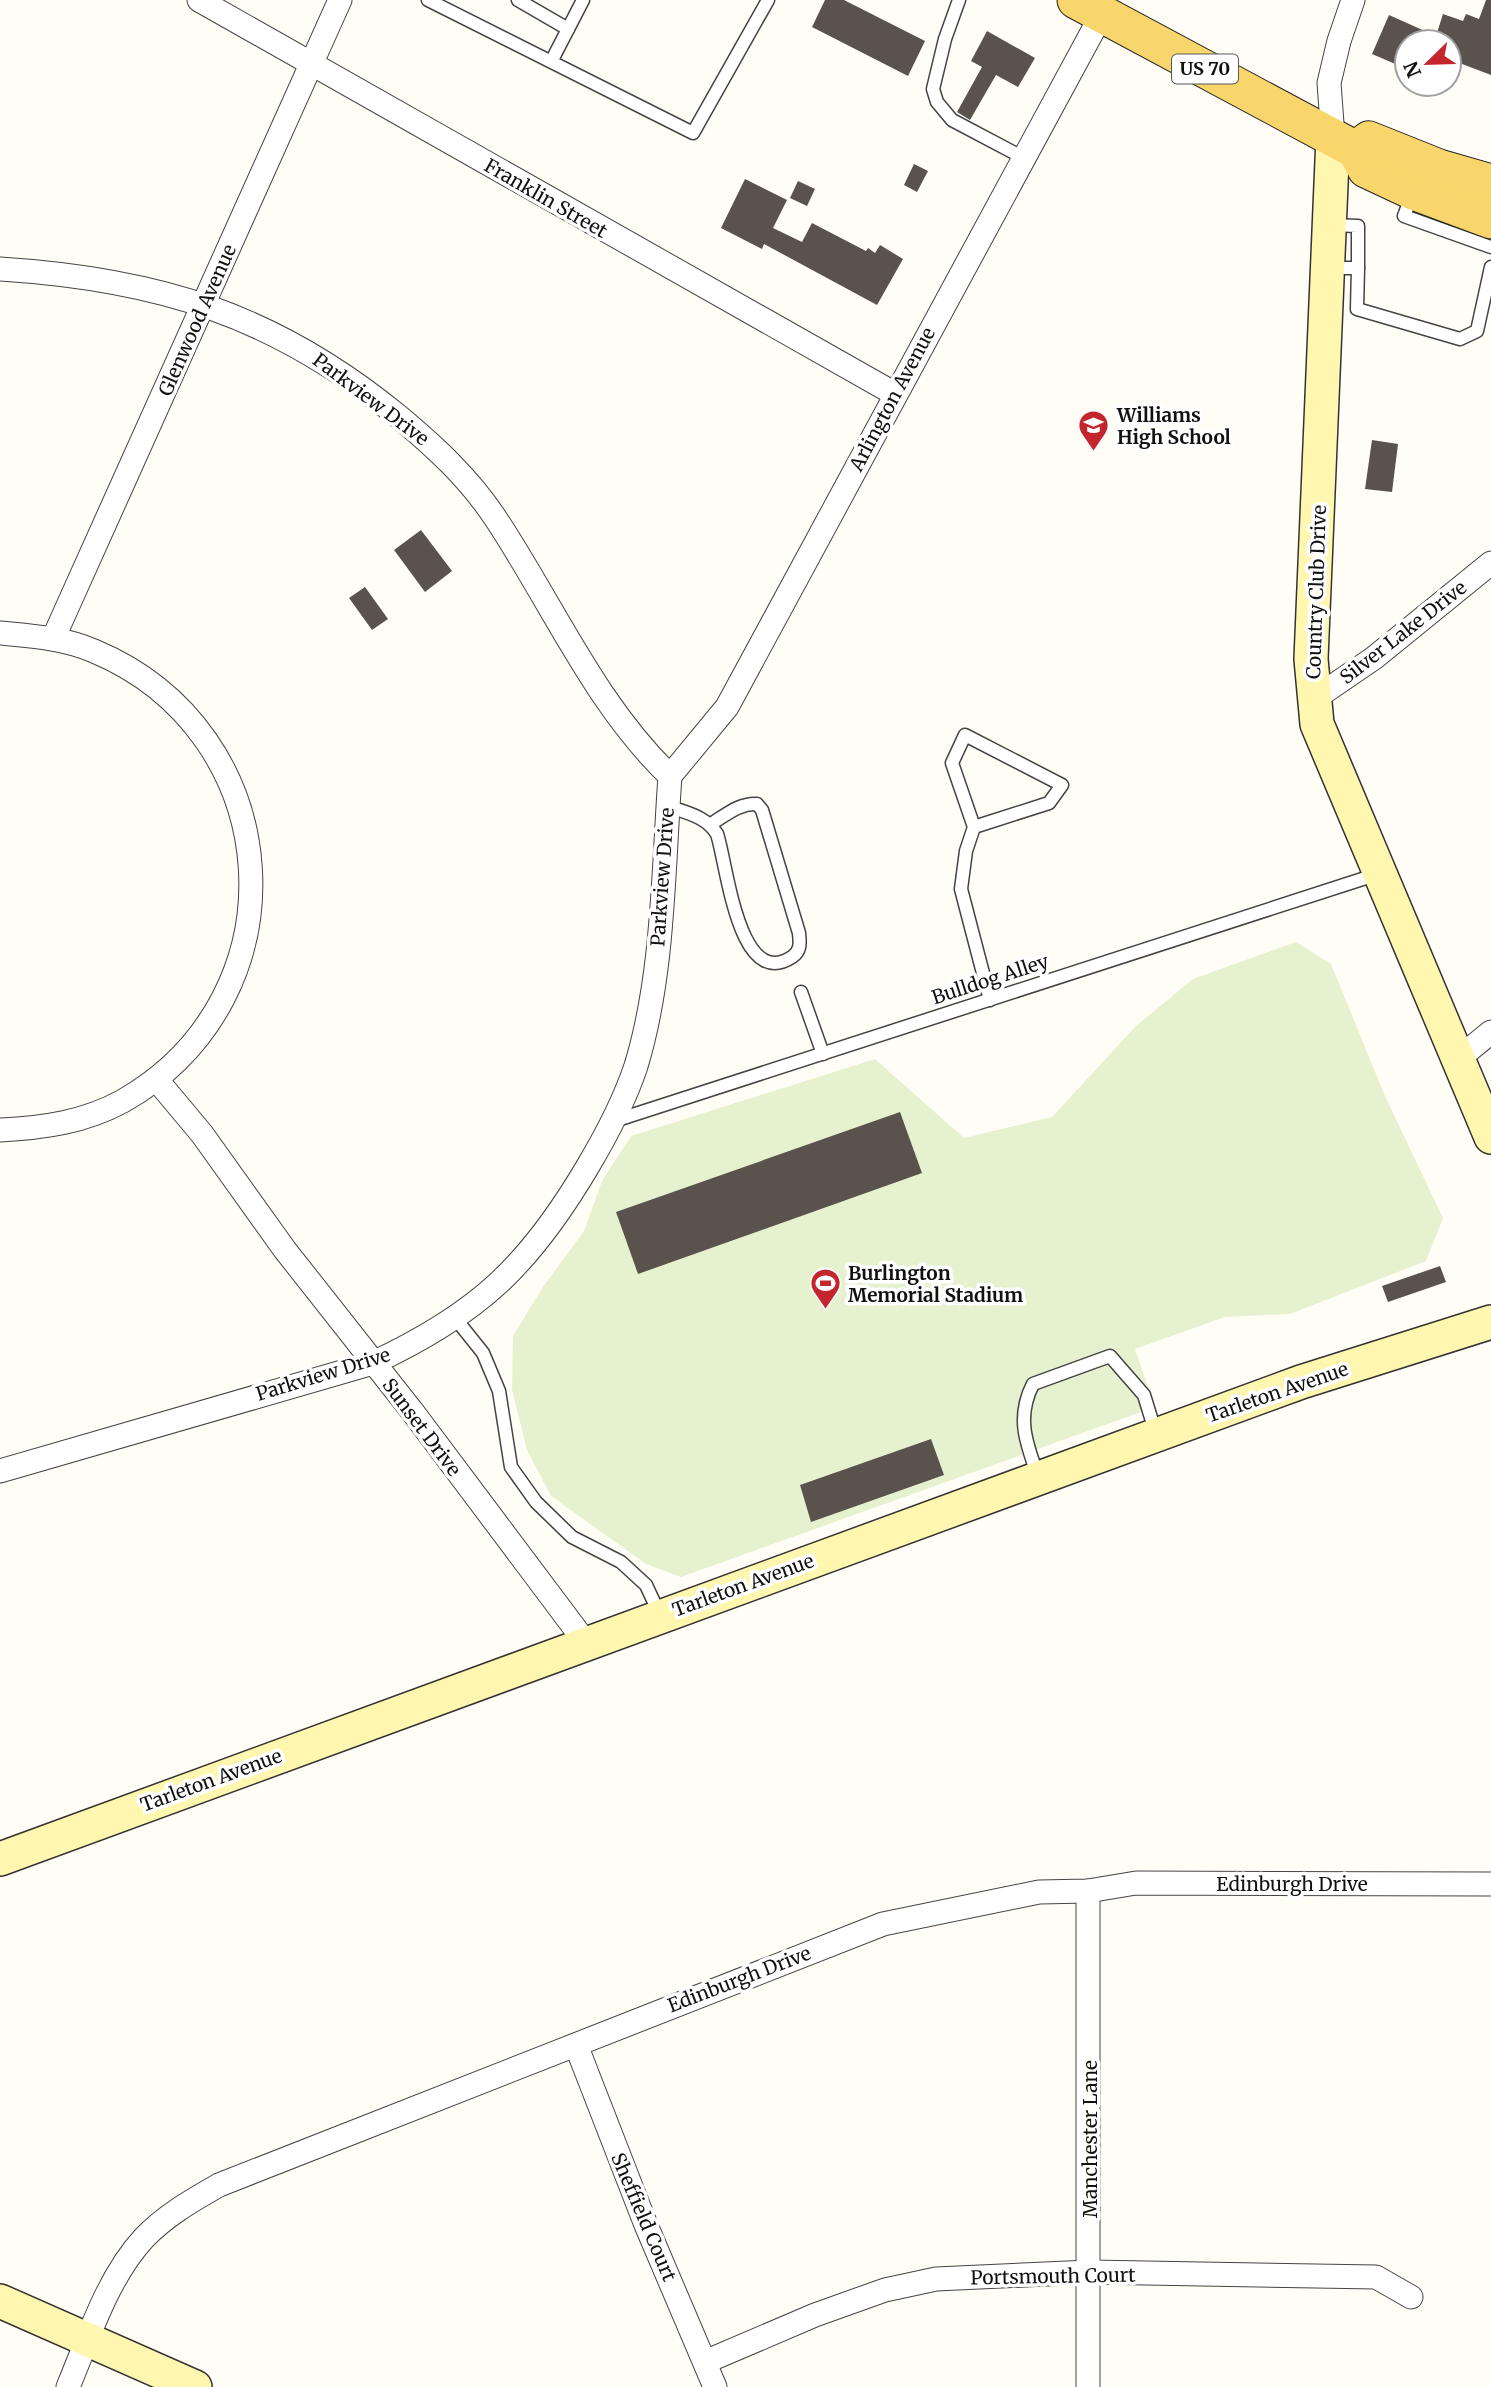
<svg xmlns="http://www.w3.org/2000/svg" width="1491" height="2387" font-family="Merriweather,serif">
	<rect width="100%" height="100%" fill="#fffdf5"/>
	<path fill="#e6f2cf" d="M1296,942L1331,964L1385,1096L1443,1218L1426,1261L1290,1314L1225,1317L1135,1349L1155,1407L681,1577L646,1564L551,1496L527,1450L512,1390L513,1336L543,1287L584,1231L602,1181L631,1136L875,1059L964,1138L1052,1117L1135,1027L1193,979Z"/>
	<g fill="#5a524d">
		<path d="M825,0H844L925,41L908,76L812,27Z"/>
		<path d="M1486,0H1491V75L1449,59V42H1407V69L1372,54L1389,15L1436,36L1443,14L1463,21L1466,14L1479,19Z"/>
		<path d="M987,31L1035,58L1018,87L996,75L970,120L957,112L982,67L971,61Z"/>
		<path d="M914,164L928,171L917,192L904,185Z"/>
		<path d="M745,179L787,200L773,228L802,242L812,223L866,251L868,248L875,253L880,245L903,259L877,305L764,244L762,249L721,228Z"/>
		<path d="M798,181L815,189L807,206L790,198Z"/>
		<path d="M1372,440L1398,444L1392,492L1365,489Z"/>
		<path d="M421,530L452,571L425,592L394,550Z"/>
		<path d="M365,587L388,619L372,630L349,598Z"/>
		<path d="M900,1112L922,1173L638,1274L616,1212Z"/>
		<path d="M1440,1266L1446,1282L1388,1302L1382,1286Z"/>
		<path d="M931,1439L944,1475L811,1522L800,1485Z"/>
	</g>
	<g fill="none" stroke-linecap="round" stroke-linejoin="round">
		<defs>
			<g id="lane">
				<path d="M428,0L693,133L768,0"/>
				<path d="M518,0L568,29"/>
				<path d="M959,0L945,39L933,89L937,102L952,120L1022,157"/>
				<path d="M552,60L583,0"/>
				<path d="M1412,195L1404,216L1491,247"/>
				<path d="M1329,268H1358V226L1330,225"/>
				<path d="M1358,268L1357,309L1460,339L1477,331L1491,267"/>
				<path d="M668,806C686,813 706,816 717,834C727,863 738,992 792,957C801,951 800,943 799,933L762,810L757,804C739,803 726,815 711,824"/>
				<path d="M974,827L1049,803L1062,785L965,735L952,763L974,827L966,851L961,889L990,1000"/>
				<path d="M801,992L823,1054"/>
				<path d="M614,1121L1378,874"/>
				<path d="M455,1318L483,1353L499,1391L511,1467L536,1502L572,1537L621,1562L646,1585L660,1615"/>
				<path d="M1038,1476C1026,1443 1016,1417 1033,1384L1110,1356L1144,1395L1156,1434"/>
			</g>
			<g id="street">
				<path d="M199,0L895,394"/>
				<path d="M1333,137L1329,83L1339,41L1353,0"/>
				<path d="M0,269C158,279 275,315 398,416C435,447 469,478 496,519C553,605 595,704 670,776C663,871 664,974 636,1066C624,1102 607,1134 588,1166C529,1266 478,1314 373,1363L0,1471"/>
				<path d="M0,633C32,636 64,638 94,651C288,732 307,996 123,1101C85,1122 43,1128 0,1130"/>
				<path d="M53,639L340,0"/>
				<path d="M1314,699L1374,658L1491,563"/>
				<path d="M670,776L727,707L1102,14"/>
				<path d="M1458,1059L1491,1032"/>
				<path d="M156,1079L202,1134L285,1250L412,1411L586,1643"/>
				<path d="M1088,1891V2387"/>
				<path d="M576,2045L646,2225L715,2387"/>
				<path d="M705,2362L815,2315L885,2290L936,2279L1090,2272L1376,2277L1411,2297"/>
				<path d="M68,2387C89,2337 107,2278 144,2238C166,2215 193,2200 219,2185L883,1924L1039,1892L1088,1891L1136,1883L1491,1884"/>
			</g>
			<g id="secondary">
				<path d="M1333,137L1311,659L1317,724L1491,1137"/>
				<path d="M0,1859L1301,1382L1491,1322"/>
				<path d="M0,2301L195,2387"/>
			</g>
			<g id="primary">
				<path d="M1076,0L1356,150L1366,169L1413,191L1491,220"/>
				<path d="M1356,150L1369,140L1439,168L1491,183"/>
			</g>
		</defs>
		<use href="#lane" stroke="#444" stroke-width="15"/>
		<use href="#street" stroke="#444" stroke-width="25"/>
		<use href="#secondary" stroke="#333" stroke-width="36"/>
		<use href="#primary" stroke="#222" stroke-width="39"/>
		<use href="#lane" stroke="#fff" stroke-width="12"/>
		<use href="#street" stroke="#fff" stroke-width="23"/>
		<use href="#secondary" stroke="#fff6b0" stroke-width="33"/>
		<use href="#primary" stroke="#f9d66b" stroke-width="37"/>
	</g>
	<defs>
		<symbol id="school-pin" viewBox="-11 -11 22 30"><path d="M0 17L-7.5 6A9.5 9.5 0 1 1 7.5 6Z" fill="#c4262e" stroke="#fff"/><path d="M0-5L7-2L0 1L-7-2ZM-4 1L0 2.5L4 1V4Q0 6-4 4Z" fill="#fff"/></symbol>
		<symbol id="stadium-pin" viewBox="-11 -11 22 30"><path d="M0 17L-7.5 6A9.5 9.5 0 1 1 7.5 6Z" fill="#c4262e" stroke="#fff"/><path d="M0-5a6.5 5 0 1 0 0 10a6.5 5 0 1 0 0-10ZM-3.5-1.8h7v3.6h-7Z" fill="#fff"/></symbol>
	</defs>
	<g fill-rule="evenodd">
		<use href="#school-pin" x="1076" y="408" width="35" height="47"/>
		<use href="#stadium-pin" x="808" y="1266" width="35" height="47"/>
	</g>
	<g text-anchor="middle" stroke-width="7" stroke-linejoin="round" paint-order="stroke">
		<rect fill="#fff" stroke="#585858" stroke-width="2" x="1172" y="54.5" width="66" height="29" rx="5"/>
		<g font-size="18" font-weight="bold" fill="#111">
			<text x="1205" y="75">US 70</text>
		</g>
		<g font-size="19" fill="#111" stroke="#fff">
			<text transform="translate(546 198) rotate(30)" y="7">Franklin Street</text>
			<text transform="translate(197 320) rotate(-66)" y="7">Glenwood Avenue</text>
			<text transform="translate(371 399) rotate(37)" y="7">Parkview Drive</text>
			<text transform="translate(892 399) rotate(-62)" y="7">Arlington Avenue</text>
			<text transform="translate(1316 592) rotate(-88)" y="7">Country Club Drive</text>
			<text transform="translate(1403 632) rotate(-38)" y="7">Silver Lake Drive</text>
			<text transform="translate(662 877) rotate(-86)" y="7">Parkview Drive</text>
			<text transform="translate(990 979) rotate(-18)" y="7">Bulldog Alley</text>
			<text transform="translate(323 1374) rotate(-17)" y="7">Parkview Drive</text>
			<text transform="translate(1277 1392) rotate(-19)" y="7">Tarleton Avenue</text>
			<text transform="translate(422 1427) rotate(53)" y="7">Sunset Drive</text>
			<text transform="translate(743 1585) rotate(-20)" y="7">Tarleton Avenue</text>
			<text transform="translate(211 1780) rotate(-20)" y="7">Tarleton Avenue</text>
			<text x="1292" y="1891">Edinburgh Drive</text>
			<text transform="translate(739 1979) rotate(-21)" y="7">Edinburgh Drive</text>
			<text transform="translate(1090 2139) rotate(-90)" y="7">Manchester Lane</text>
			<text transform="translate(644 2217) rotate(67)" y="7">Sheffield Court</text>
			<text transform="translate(1053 2276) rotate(-1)" y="7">Portsmouth Court</text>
		</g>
		<g font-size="19" font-weight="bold" fill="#111" stroke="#fff" text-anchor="start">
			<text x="1117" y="422">Williams<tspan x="1117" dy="22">High School</tspan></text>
			<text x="848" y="1280">Burlington<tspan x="848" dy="22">Memorial Stadium</tspan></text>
		</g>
	</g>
	<g transform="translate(1428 63) rotate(247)"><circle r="33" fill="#ffffff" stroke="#a0a0a0" stroke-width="2"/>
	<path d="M0-5L12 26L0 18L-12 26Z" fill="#c4262e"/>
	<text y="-10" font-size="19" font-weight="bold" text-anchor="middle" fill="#111111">N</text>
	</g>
</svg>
